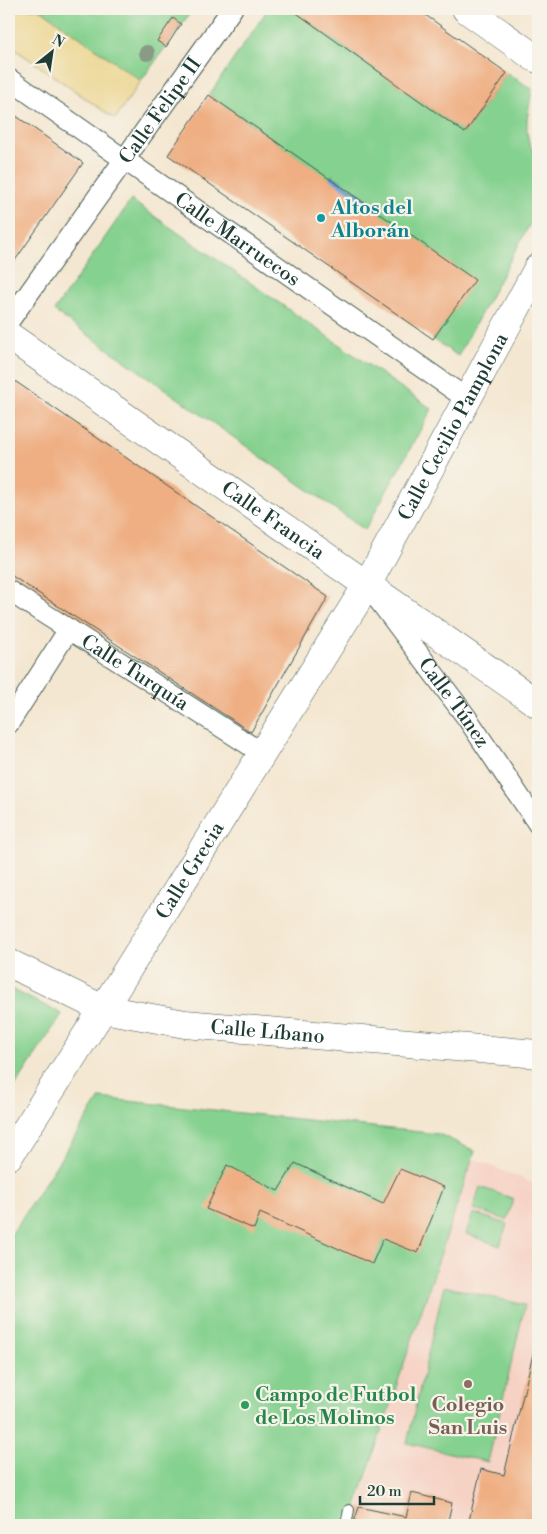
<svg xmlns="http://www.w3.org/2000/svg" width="547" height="1534" font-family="'Libre Bodoni',serif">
	<rect width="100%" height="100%" fill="#f7f3e8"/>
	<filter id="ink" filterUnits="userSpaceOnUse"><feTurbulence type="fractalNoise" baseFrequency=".02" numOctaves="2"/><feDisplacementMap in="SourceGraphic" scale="10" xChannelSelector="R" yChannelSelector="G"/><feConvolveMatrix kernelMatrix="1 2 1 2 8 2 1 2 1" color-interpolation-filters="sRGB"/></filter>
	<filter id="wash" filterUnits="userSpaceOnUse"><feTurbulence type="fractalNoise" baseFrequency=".0096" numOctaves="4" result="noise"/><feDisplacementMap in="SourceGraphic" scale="20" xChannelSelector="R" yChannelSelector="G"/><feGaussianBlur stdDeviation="1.12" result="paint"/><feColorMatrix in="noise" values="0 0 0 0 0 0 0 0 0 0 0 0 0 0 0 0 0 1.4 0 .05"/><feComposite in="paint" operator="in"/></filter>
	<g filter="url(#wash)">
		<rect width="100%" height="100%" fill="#f4e7d1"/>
		<path fill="#f6d2c4" d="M472,1158L538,1185V1525H353L436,1261Z"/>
		<g fill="#85d18f" stroke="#528762">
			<path d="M40,9H193L141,81Z"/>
			<path d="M268,9H291L465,133L507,73L532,89L527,120V132L529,142L538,162V209L458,356L433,339L474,280L209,95Z"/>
			<path d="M131,200L432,409L365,530L54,311Z"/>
			<path d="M9,988L62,1014L9,1096Z"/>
			<path d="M100,1098L439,1134L475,1151L350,1525H9V1238Z"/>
			<path d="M480,1187L514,1199L507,1220L473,1209Z"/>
			<path d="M473,1213L507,1224L500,1246L466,1234Z"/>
			<path d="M444,1286L525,1305L488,1462L407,1443Z"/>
		</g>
		<path fill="#eeda9e" stroke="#868c69" d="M9,9H40L141,81L115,119L9,45Z"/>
		<path fill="#6ca3da" stroke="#467087" d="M332,175L370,201L358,219L320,195Z"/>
		<g id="blocks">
			<g fill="#efaf83">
				<path d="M291,9H417L507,73L465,133Z"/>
				<path d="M173,18L181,24L166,47L157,41Z"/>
				<path d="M209,95L475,280L433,339L168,155Z"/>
				<path d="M9,111L83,163L9,269Z"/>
				<path d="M9,377L328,597L251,732L9,574Z"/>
				<path d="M295,1163L383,1204L400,1169L444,1187L418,1253L383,1239L372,1264L260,1213L254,1229L206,1209L227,1165L278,1191Z"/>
				<path d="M538,1333V1500L532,1525H468L481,1469L504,1475Z"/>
				<path d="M412,1493L452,1503L447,1525H353L359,1507L406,1517Z"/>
			</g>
		</g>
	</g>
	<g filter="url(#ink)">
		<use href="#blocks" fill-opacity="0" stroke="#3f564c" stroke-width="1"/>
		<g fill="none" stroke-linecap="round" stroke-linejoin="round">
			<defs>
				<path id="lane" d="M346,1525L349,1510"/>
				<g id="street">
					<path id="s1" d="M9,79L467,399"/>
					<path id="s2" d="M9,321L232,9"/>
					<path id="s3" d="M9,591L262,753"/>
					<path id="s4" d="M377,598L467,718L538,824"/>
					<path d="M9,723L69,629"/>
				</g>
				<g id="secondary">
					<path d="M466,9L535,58L538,59"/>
					<path id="s5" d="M9,336L538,704"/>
					<path id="s6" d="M9,963L103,1009L185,1024L538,1054"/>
					<path id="s7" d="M9,1156L103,1009L367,585L538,268"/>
				</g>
			</defs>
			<use href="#lane" stroke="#3f564c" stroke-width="12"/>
			<use href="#street" stroke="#3f564c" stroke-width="22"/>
			<use href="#secondary" stroke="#3f564c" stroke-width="29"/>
			<use href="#lane" stroke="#fff" stroke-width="10"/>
			<use href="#street" stroke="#fff" stroke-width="20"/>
			<use href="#secondary" stroke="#fff" stroke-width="28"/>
		</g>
		<circle fill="#8a9a85" cx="147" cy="53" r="8"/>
	</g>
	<circle fill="#0f9aa8" stroke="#f7f3e8" stroke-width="2" cx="321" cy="218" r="5"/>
	<circle fill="#8d6e63" stroke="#f7f3e8" stroke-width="2" cx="468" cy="1384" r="5"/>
	<circle fill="#2e9e5b" stroke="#f7f3e8" stroke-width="2" cx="245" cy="1405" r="5"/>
	<g text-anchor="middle" stroke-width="4.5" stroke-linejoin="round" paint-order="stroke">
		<g font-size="20" fill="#1f3d34" stroke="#f7f3e8">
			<text dy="7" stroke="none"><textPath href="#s2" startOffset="259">Calle Felipe II</textPath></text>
			<text dy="7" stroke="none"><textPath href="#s1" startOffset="279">Calle Marruecos</textPath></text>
			<text dy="7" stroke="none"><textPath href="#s7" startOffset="854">Calle Cecilio Pamplona</textPath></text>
			<text dy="7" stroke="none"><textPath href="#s5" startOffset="322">Calle Francia</textPath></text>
			<text dy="7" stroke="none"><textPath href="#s3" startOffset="150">Calle Turquía</textPath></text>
			<text dy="7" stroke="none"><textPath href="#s4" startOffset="130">Calle Túnez</textPath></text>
			<text dy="7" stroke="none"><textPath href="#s7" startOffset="338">Calle Grecia</textPath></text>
			<text dy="7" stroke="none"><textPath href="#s6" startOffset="271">Calle Líbano</textPath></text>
		</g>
		<g font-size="20" font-weight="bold" fill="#0d838f" stroke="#f7f3e8" text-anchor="start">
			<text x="331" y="214">Altos del<tspan x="331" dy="23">Alborán</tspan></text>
		</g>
		<g font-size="20" font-weight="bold" fill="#27864d" stroke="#f7f3e8" text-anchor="start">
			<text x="255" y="1401">Campo de Futbol<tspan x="255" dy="23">de Los Molinos</tspan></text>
		</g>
		<g font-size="20" font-weight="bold" fill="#785e54" stroke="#f7f3e8">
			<text x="468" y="1411">Colegio<tspan x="468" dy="23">San Luis</tspan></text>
		</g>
	</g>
	<rect width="547" height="1534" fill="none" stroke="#f7f3e8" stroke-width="30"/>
	<g transform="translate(52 52) rotate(30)" stroke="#f7f3e8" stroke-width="4" paint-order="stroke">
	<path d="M0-4L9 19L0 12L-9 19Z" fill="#1f3d34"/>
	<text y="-8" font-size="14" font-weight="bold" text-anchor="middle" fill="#1f3d34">N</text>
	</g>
	<path d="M360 1496v8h74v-8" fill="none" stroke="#1f3d34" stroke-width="2.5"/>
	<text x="367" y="1496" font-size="15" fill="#1f3d34" stroke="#f7f3e8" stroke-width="4" paint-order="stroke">20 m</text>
</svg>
